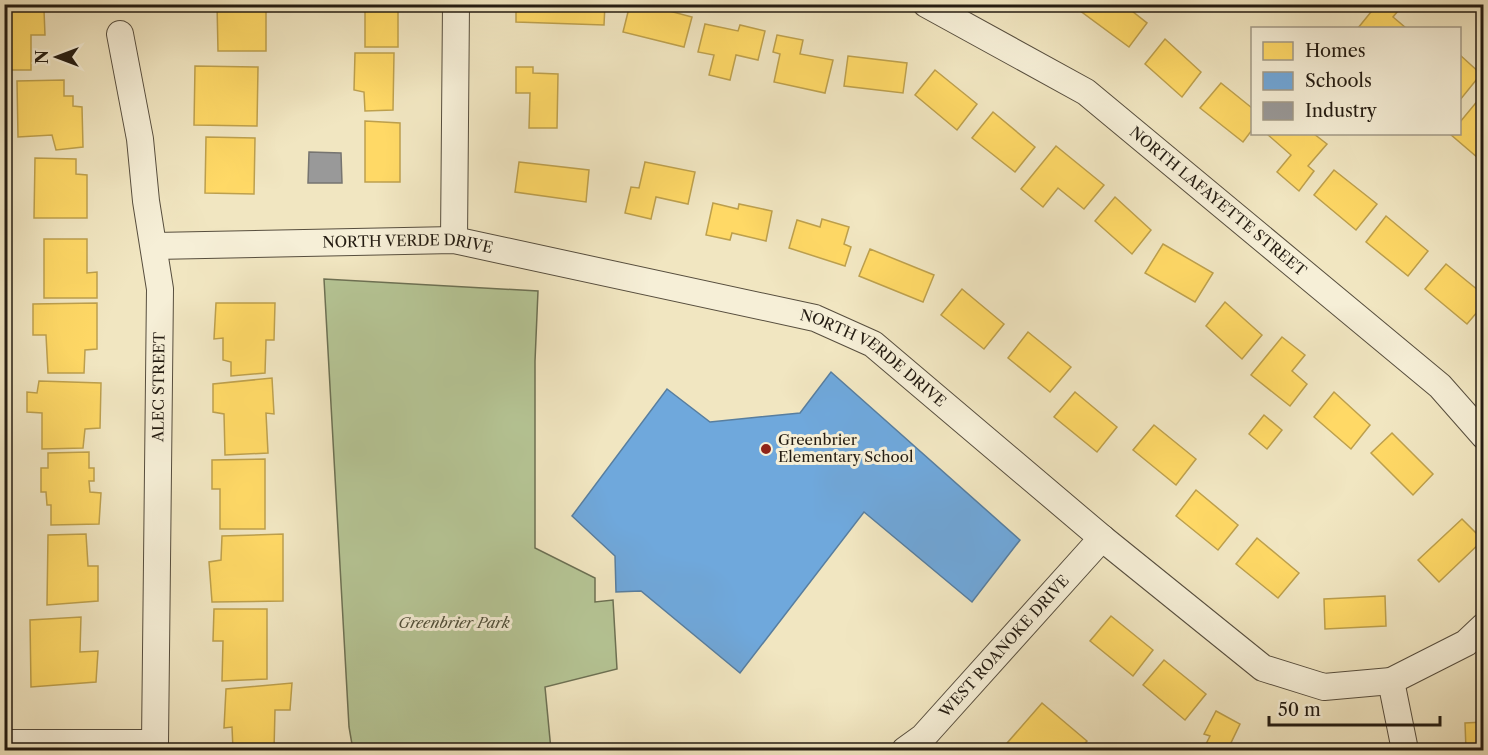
<svg xmlns="http://www.w3.org/2000/svg" width="1488" height="755" font-family="'Libre Caslon Text',serif">
	<rect width="100%" height="100%" fill="#f1e6c1"/>
	<filter id="stains"><feTurbulence type="fractalNoise" baseFrequency=".00333" numOctaves="4"/><feColorMatrix values="0 0 0 0 .2 0 0 0 0 .09 0 0 0 0 .02 0 0 0 .5 -.17"/></filter>
	<radialGradient id="worn" r=".72"><stop offset=".6" stop-color="#630" stop-opacity="0"/><stop offset="1" stop-color="#630" stop-opacity=".3"/></radialGradient>
	<path fill="#b6c696" stroke="#6d7154" stroke-width="1.5" d="M324,279L538,291L535,361V548L595,578V602L613,600L617,669L545,687L551,750H353L349,727Z"/>
	<g fill="#ffd966" stroke="#bda04d" stroke-width="1.5">
		<path d="M217,4H266V51H218Z"/>
		<rect x="365" y="4" width="33" height="43"/>
		<path d="M516,4H605L604,25L516,22Z"/>
		<path d="M630,4H643L692,17L684,47L623,32Z"/>
		<path d="M1083,4H1123L1147,23L1129,47L1079,10Z"/>
		<path d="M1373,4H1400L1402,6L1393,17L1406,28H1358L1375,7Z"/>
		<path d="M4,10H44L45,35H31V70H4Z"/>
		<path d="M705,24L738,31L740,25L765,31L758,60L736,55L730,80L709,75L714,55L698,52Z"/>
		<path d="M777,35L803,40L800,54L833,60L825,93L774,82L780,54L773,52Z"/>
		<path d="M1165,39L1201,72L1182,97L1145,64Z"/>
		<path d="M355,53H394L393,110L365,111L364,92L354,90Z"/>
		<path d="M1460,55L1481,74L1460,100Z"/>
		<path d="M848,56L907,63L903,93L844,86Z"/>
		<path d="M195,66L258,67L257,126L194,125Z"/>
		<path d="M516,67H533V73L558,74L557,128H529L530,93H516Z"/>
		<path d="M935,70L977,104L957,130L915,95Z"/>
		<path d="M64,80V96H73V106L82,107L83,147L56,150L52,135L18,137L17,81Z"/>
		<path d="M1221,83L1252,108V130L1243,142L1200,108Z"/>
		<path d="M1484,93V151L1478,158L1450,134H1460V122Z"/>
		<path d="M993,112L1035,147L1015,172L972,138Z"/>
		<path d="M365,121L400,123V182H365Z"/>
		<path d="M1267,134H1314L1327,144L1308,166L1314,171L1299,191L1277,172L1291,155Z"/>
		<path d="M206,137L255,138L254,194L205,193Z"/>
		<path d="M1056,146L1104,185L1084,209L1058,188L1043,207L1021,189Z"/>
		<path d="M35,158L76,159V174L87,175V218H34Z"/>
		<path d="M519,162L589,170L586,202L515,192Z"/>
		<path d="M645,162L695,172L688,204L656,197L651,219L625,213L631,187L639,188Z"/>
		<path d="M1334,170L1377,204L1356,230L1314,195Z"/>
		<path d="M1115,197L1151,230L1132,254L1095,221Z"/>
		<path d="M713,203L738,209L739,204L772,211L766,241L732,233L730,240L706,235Z"/>
		<path d="M1386,216L1428,251L1408,276L1366,242Z"/>
		<path d="M822,219L849,227L844,244L851,247L845,266L789,248L797,220L820,227Z"/>
		<path d="M44,239H87V273L97,272V298H44Z"/>
		<path d="M1163,244L1213,273L1195,302L1145,273Z"/>
		<path d="M870,249L934,275L923,302L859,276Z"/>
		<path d="M1446,264L1484,295V304L1467,324L1425,289Z"/>
		<path d="M962,289L1004,324L984,349L941,315Z"/>
		<path d="M1225,302L1262,335L1242,359L1206,326Z"/>
		<path d="M97,303V349L85,350L84,373H48L46,335H33V304Z"/>
		<path d="M216,303H275L274,340H266L265,373L231,376V362L223,360V338L214,339Z"/>
		<path d="M1028,332L1071,367L1050,392L1008,358Z"/>
		<path d="M1282,337L1305,355L1292,371L1307,384L1290,406L1251,375Z"/>
		<path d="M272,378L274,414L266,413L268,453L225,455L224,414L213,412V384Z"/>
		<path d="M39,381L101,383L100,428L85,429L83,448L42,449V413L27,412V392L37,393Z"/>
		<path d="M1075,392L1117,427L1097,452L1054,417Z"/>
		<path d="M1334,392L1370,425L1351,449L1314,417Z"/>
		<path d="M1264,415L1282,430L1267,449L1249,434Z"/>
		<path d="M1154,425L1196,459L1176,485L1133,450Z"/>
		<path d="M1392,433L1433,474L1413,495L1371,453Z"/>
		<path d="M89,452V468H94V481H89L90,492L101,493L99,524L51,525V505H47L46,492H41V468H48V453Z"/>
		<path d="M265,459V529H220V489H212V460Z"/>
		<path d="M1196,490L1238,525L1218,550L1176,516Z"/>
		<path d="M1462,519L1483,540L1439,582L1418,560Z"/>
		<path d="M86,534L88,566H98V601L47,605L48,535Z"/>
		<path d="M283,534V601L212,602L209,562L221,560L222,536Z"/>
		<path d="M1257,538L1299,573L1278,598L1236,564Z"/>
		<path d="M1385,596L1386,626L1325,629L1324,599Z"/>
		<path d="M214,609H267V679L222,681L223,641H213Z"/>
		<path d="M1111,616L1153,650L1133,676L1090,641Z"/>
		<path d="M81,617L80,652L98,651L96,682L31,687L30,620Z"/>
		<path d="M1164,660L1206,694L1185,720L1143,685Z"/>
		<path d="M292,683L290,710H275L274,750H233L232,727L224,728L226,689Z"/>
		<path d="M1042,703L1087,741L1079,750H1001Z"/>
		<path d="M1216,711L1240,724L1230,745L1240,750H1203L1210,736L1204,734Z"/>
		<path d="M1484,722V750H1466L1465,723Z"/>
	</g>
	<path fill="#6fa8dc" stroke="#587e9f" stroke-width="1.5" d="M831,372L1020,540L972,602L864,512L740,673L641,591L616,592L615,556L572,516L667,389L710,422L800,413Z"/>
	<path fill="#999" stroke="#767470" stroke-width="1.5" d="M309,152L341,153L342,183H308Z"/>
	<g fill="none" stroke-linecap="round" stroke-linejoin="round">
		<defs>
			<g id="street">
				<path id="s1" d="M926,4L1086,92L1440,386L1484,436"/>
				<path d="M454,240L456,4"/>
				<path id="s2" d="M154,246L454,240L815,318L873,344L1102,538L1263,668L1324,687L1391,681L1466,643L1484,626"/>
				<path d="M1391,681L1405,750"/>
				<path id="s3" d="M4,743H155L160,289L146,201L140,139L120,34"/>
				<path id="s4" d="M905,750L923,737L1102,538"/>
			</g>
		</defs>
		<use href="#street" stroke="#574e3e" stroke-width="28"/>
		<use href="#street" stroke="#f6efd7" stroke-width="26"/>
	</g>
	<circle fill="#8f2418" stroke="#f6efd7" stroke-width="2" cx="766" cy="449" r="6"/>
	<g text-anchor="middle" stroke-width="6" stroke-linejoin="round" paint-order="stroke">
		<g font-size="15" fill="#241c12" stroke="#f6efd7">
			<text dy="5" stroke="none"><textPath href="#s1" startOffset="354">NORTH LAFAYETTE STREET</textPath></text>
			<text dy="5" stroke="none"><textPath href="#s2" startOffset="254">NORTH VERDE DRIVE</textPath></text>
			<text dy="5" stroke="none"><textPath href="#s2" startOffset="740">NORTH VERDE DRIVE</textPath></text>
			<text dy="5" stroke="none"><textPath href="#s3" startOffset="507">ALEC STREET</textPath></text>
			<text dy="5" stroke="none"><textPath href="#s4" startOffset="144">WEST ROANOKE DRIVE</textPath></text>
		</g>
		<g font-size="15" fill="#241c12" stroke="#f6efd7" text-anchor="start">
			<text x="778" y="445">Greenbrier<tspan x="778" dy="17">Elementary School</tspan></text>
		</g>
		<g font-size="15" font-style="italic" fill="#504f3a" stroke="#f6efd7">
			<text x="454" y="628">Greenbrier Park</text>
		</g>
	</g>
	<rect width="1488" height="755" fill="none" stroke="#f1e6c1" stroke-width="24"/>
	<rect x="6" y="6" width="1476" height="743" fill="none" stroke="#241c12" stroke-width="3"/>
	<rect x="12" y="12" width="1464" height="731" fill="none" stroke="#241c12" stroke-width="1.5"/>
	<rect x="1251" y="27" width="210" height="108" fill="#f6efd7" stroke="#a29b88" stroke-width="1.5"/>
	<rect x="1263" y="42" width="30" height="18" fill="#ffd966" stroke="#a29b88" stroke-width="1.5"/>
	<text x="1305" y="57" font-size="18" fill="#241c12">Homes</text>
	<rect x="1263" y="72" width="30" height="18" fill="#6fa8dc" stroke="#a29b88" stroke-width="1.5"/>
	<text x="1305" y="87" font-size="18" fill="#241c12">Schools</text>
	<rect x="1263" y="102" width="30" height="18" fill="#999999" stroke="#a29b88" stroke-width="1.5"/>
	<text x="1305" y="117" font-size="18" fill="#241c12">Industry</text>
	<g transform="translate(57 57) rotate(270)" stroke="#f6efd7" stroke-width="4.5" paint-order="stroke">
	<path d="M0-4.5L10 22L0 15L-10 22Z" fill="#241c12"/>
	<text y="-9" font-size="16" font-weight="bold" text-anchor="middle" fill="#241c12">N</text>
	</g>
	<path d="M1269 716v9h171v-9" fill="none" stroke="#241c12" stroke-width="3"/>
	<text x="1278" y="716" font-size="18" fill="#241c12" stroke="#f6efd7" stroke-width="4.5" paint-order="stroke">50 m</text>
	<rect width="100%" height="100%" filter="url(#stains)"/>
	<rect width="100%" height="100%" fill="url(#worn)"/>
</svg>
